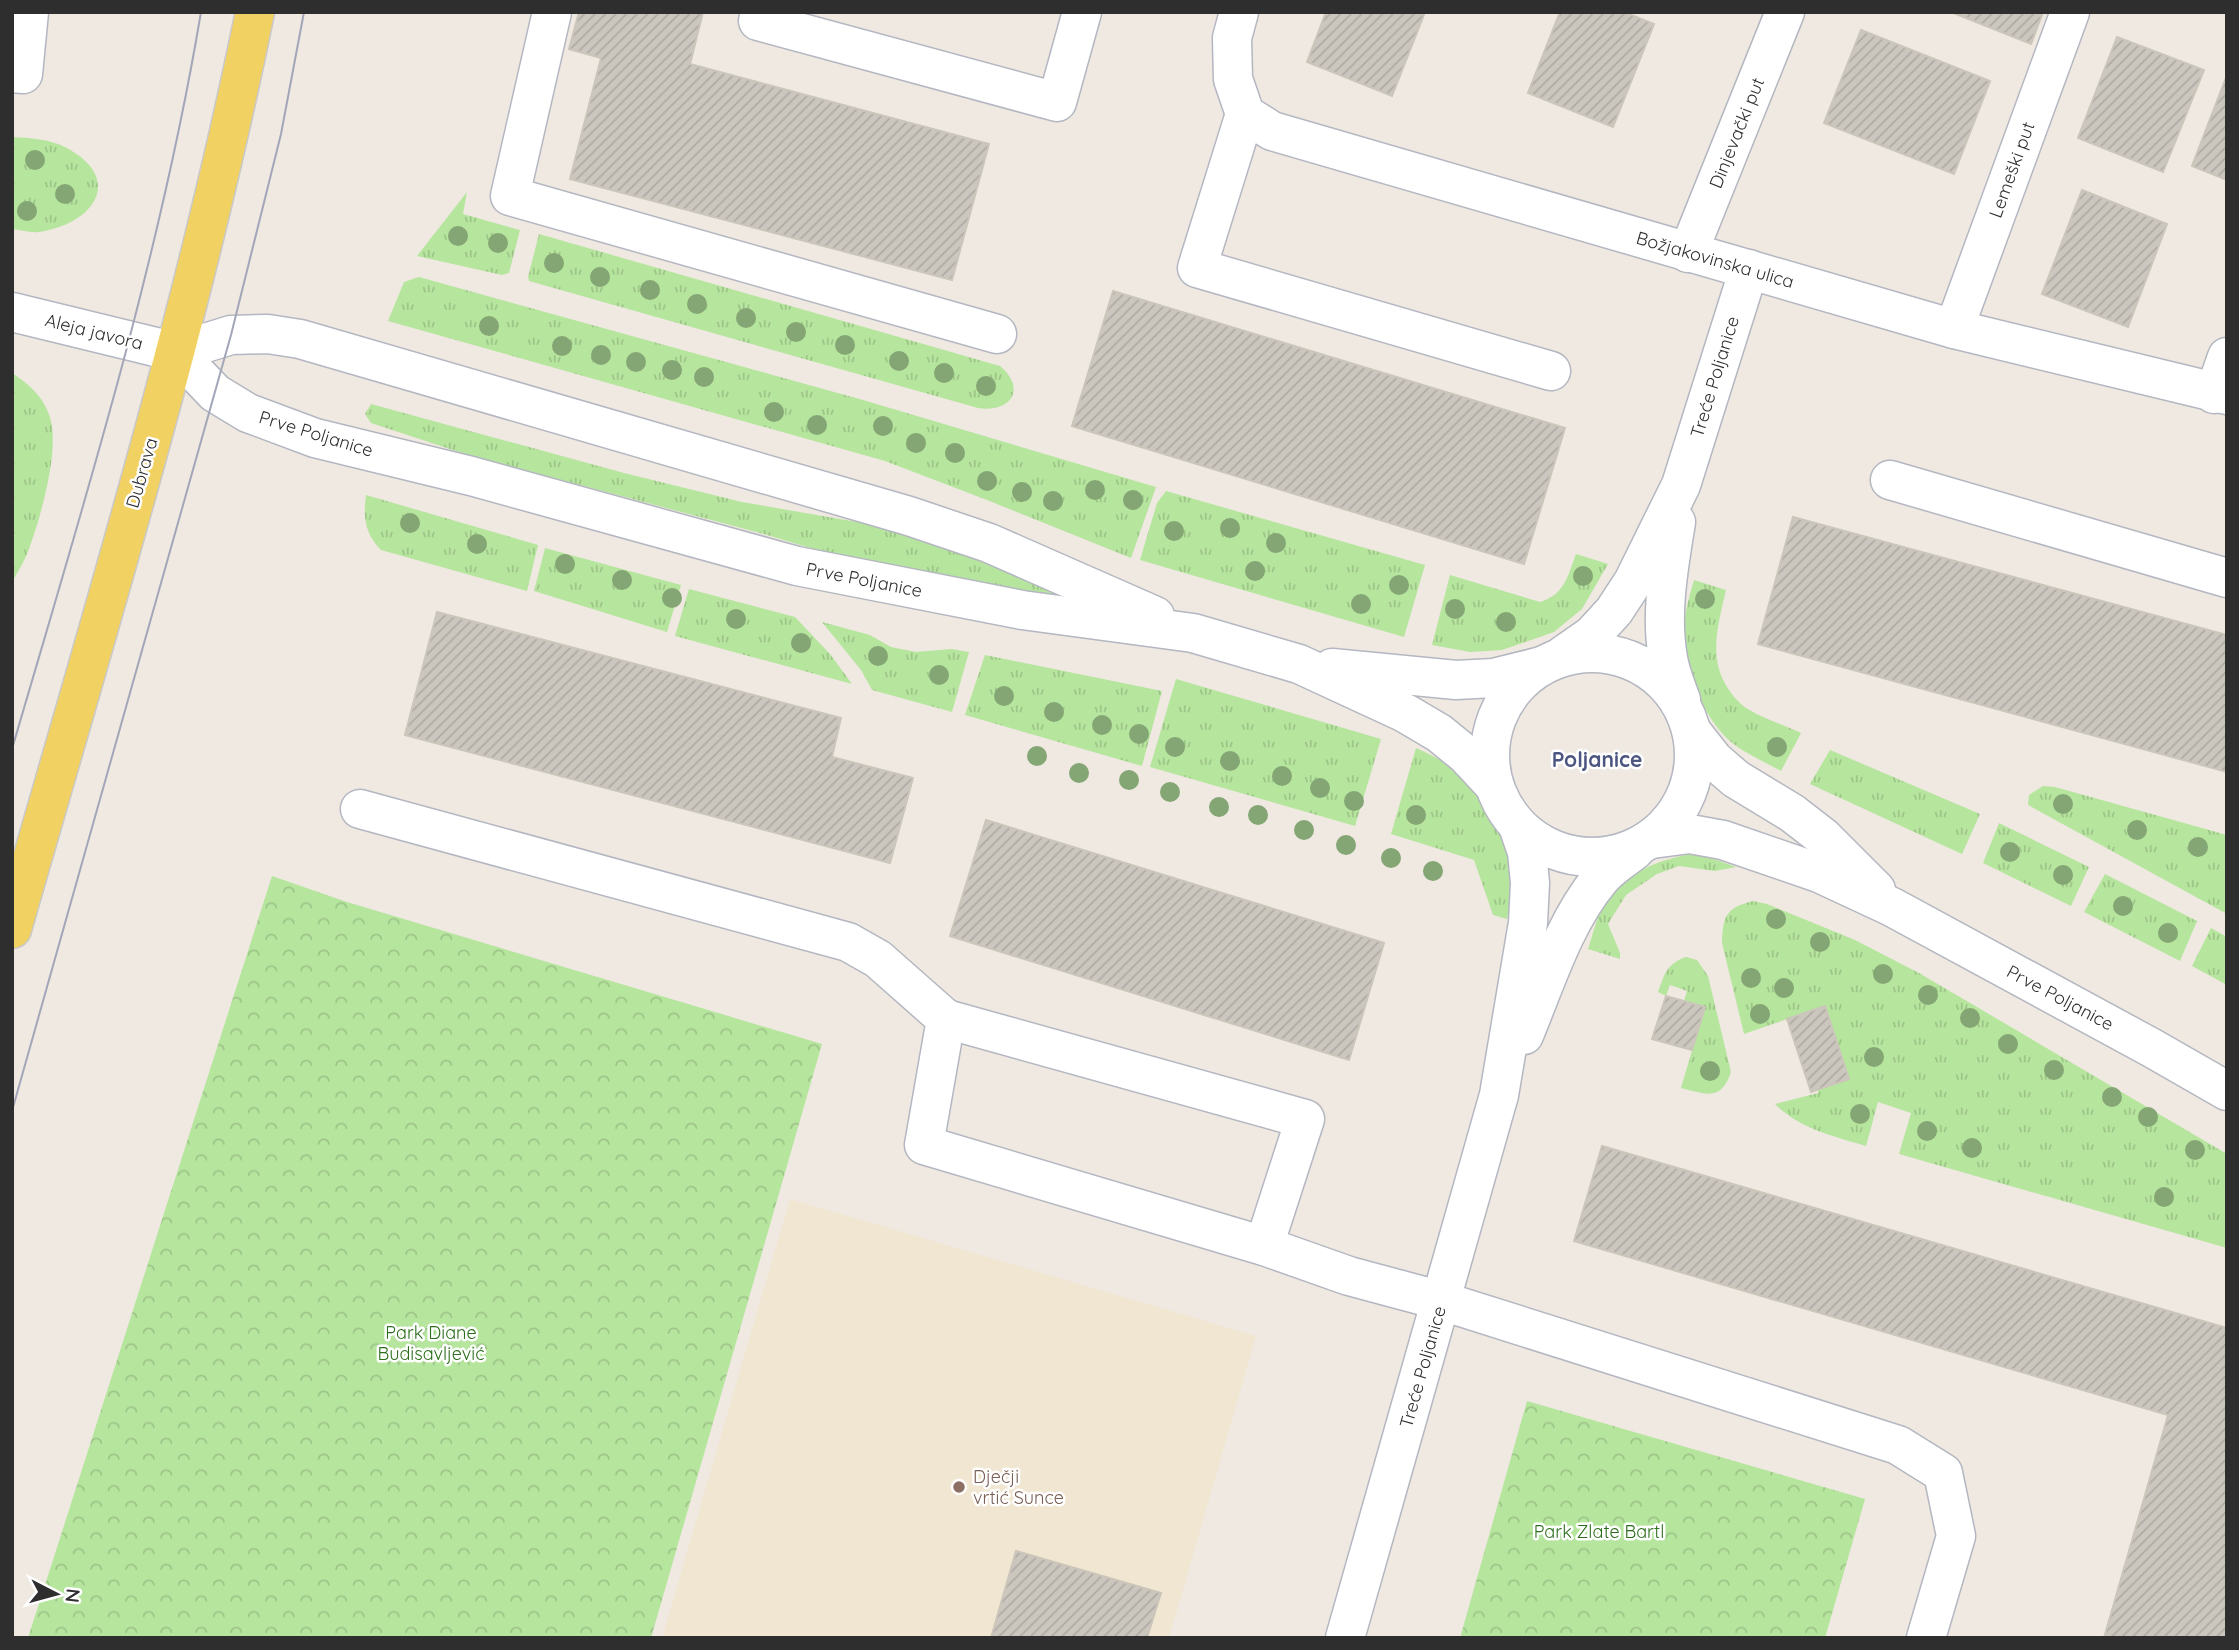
<svg xmlns="http://www.w3.org/2000/svg" width="2239" height="1650" font-family="Quicksand,sans-serif">
	<defs>
		<pattern id="grass-tufts" width="24" height="20" patternUnits="userSpaceOnUse" patternTransform="scale(1.75)"><rect width="24" height="20" fill="#b6e59e"/><path d="M3 7l-1-3M5 7V3M7 7l1-3M15 17l-1-3M17 17v-4M19 17l1-3" fill="none" stroke="#9dc588"/></pattern>
		<pattern id="park-crowns" width="20" height="18" patternUnits="userSpaceOnUse" patternTransform="scale(1.75)"><rect width="20" height="18" fill="#b6e59e"/><path d="M2 6a3 3 0 1 1 6 0M12 15a3 3 0 1 1 6 0" fill="none" stroke="#9dc588"/></pattern>
		<pattern id="building-hatch" width="6" height="6" patternUnits="userSpaceOnUse" patternTransform="scale(1.75)"><rect width="6" height="6" fill="#cbc7bf"/><path d="M-1 1l2-2M0 6l6-6M5 7l2-2" fill="none" stroke="#afaba4"/></pattern>
	</defs>
	<rect width="100%" height="100%" fill="#efe9e1"/>
	<path fill="#f0e6d1" d="M790,1199L1256,1336L1169,1638H662Z"/>
	<g fill="url(#grass-tufts)">
		<path d="M12,137C30,138 49,139 65,147C126,179 94,224 39,232C31,233 21,230 12,229Z"/>
		<path d="M467,192L463,214L520,230L509,273L502,275L417,256Z"/>
		<path d="M539,234L1000,366C1027,389 1011,413 978,408L529,281L528,277Z"/>
		<path d="M419,277L863,400L1156,487L1131,558L987,500L885,461L388,321L404,282Z"/>
		<path d="M12,373C27,383 41,394 48,412C62,442 42,512 31,543C27,557 19,570 12,582Z"/>
		<path d="M371,404L624,473L742,502L863,523L939,542L1079,600L864,564L760,533L471,456L371,423L365,414Z"/>
		<path d="M1166,491L1425,565L1404,637L1140,560L1157,503Z"/>
		<path d="M366,495L538,545L527,591L381,550C365,534 363,518 366,495Z"/>
		<path d="M545,548L681,585L667,632L534,591Z"/>
		<path d="M1576,554L1608,564L1582,609L1554,632L1502,650L1470,652L1432,645L1450,575L1540,602C1564,595 1568,576 1576,554Z"/>
		<path d="M1694,580L1726,590C1716,633 1705,669 1741,704C1751,714 1786,726 1801,733L1781,771C1765,762 1744,753 1730,741C1707,721 1685,674 1683,644C1682,622 1688,601 1694,580Z"/>
		<path d="M689,589L795,617L830,654L852,684L675,636Z"/>
		<path d="M822,622L870,635L891,647L916,652L951,649L969,652L952,712L872,690L861,670Z"/>
		<path d="M985,655L1162,691L1142,766L965,715Z"/>
		<path d="M1176,679L1381,739L1355,826L1150,767Z"/>
		<path d="M1416,748C1494,782 1525,835 1507,919L1493,915L1474,860L1391,834Z"/>
		<path d="M1830,750L1980,814L1962,854L1810,784Z"/>
		<path d="M2043,786L2055,787L2227,835V914L2028,805L2029,795Z"/>
		<path d="M1999,823L2089,867L2071,906L1983,863Z"/>
		<path d="M1693,854L1711,858L1736,867L1715,871L1679,866L1657,874L1626,895L1608,924L1620,953V959L1588,949C1592,937 1595,924 1600,912C1617,877 1656,859 1693,854Z"/>
		<path d="M2105,874L2197,921L2180,961L2084,912Z"/>
		<path d="M1753,901L1767,904L1855,940L1919,973L2227,1154V1248L1899,1154L1911,1113L1878,1102L1866,1146C1834,1136 1800,1129 1775,1104L1818,1093V1090L1849,1079L1825,1006L1744,1034L1722,943C1723,915 1726,908 1753,901Z"/>
		<path d="M2211,928L2227,937V985L2192,966Z"/>
		<path d="M1686,957L1697,960L1708,976L1731,1072C1721,1102 1706,1094 1681,1088L1705,1007L1684,1001L1687,991L1670,985L1666,996L1658,992C1665,974 1666,964 1686,957Z"/>
	</g>
	<g fill="url(#park-crowns)">
		<path d="M272,876L347,902L822,1044L651,1638H28Z"/>
		<path d="M1527,1401L1865,1499L1825,1638H1460Z"/>
	</g>
	<g fill="url(#building-hatch)" stroke="#cbc5ba" stroke-width="2">
		<path d="M579,12H703L690,64L989,144L952,280L570,179L601,58L569,49Z"/>
		<path d="M1326,12H1425L1392,96L1307,62Z"/>
		<path d="M1560,12H1624L1654,24L1613,127L1528,93Z"/>
		<path d="M1951,12H2043L2031,44Z"/>
		<path d="M1861,30L1990,81L1954,174L1824,123Z"/>
		<path d="M2117,37L2204,70L2163,172L2078,138Z"/>
		<path d="M2227,75V180L2192,166Z"/>
		<path d="M2082,190L2167,224L2128,327L2042,294Z"/>
		<path d="M1113,291L1565,428L1524,564L1072,426Z"/>
		<path d="M1793,517L2227,635V772L1758,644Z"/>
		<path d="M437,612L841,718L832,757L913,778L890,863L405,735Z"/>
		<path d="M986,820L1384,943L1349,1060L950,936Z"/>
		<path d="M1666,996L1705,1007L1692,1050L1652,1039Z"/>
		<path d="M1825,1006L1849,1079L1811,1092L1787,1019Z"/>
		<path d="M1602,1146L2227,1328V1638H2104L2168,1415L1574,1241Z"/>
		<path d="M1016,1551L1161,1593L1147,1638H991Z"/>
	</g>
	<g fill="none" stroke-linecap="round" stroke-linejoin="round">
		<defs>
			<g id="minor">
				<path d="M552,12L510,196L997,334"/>
				<path d="M760,12L758,21L1057,102L1082,12"/>
				<path d="M1239,12L1232,38L1233,79L1245,114L1272,131L1954,329L2227,395"/>
				<path d="M12,73L23,74L29,12"/>
				<path d="M1245,114L1197,268L1551,371"/>
				<path d="M1688,253L1785,12"/>
				<path d="M12,312L176,352"/>
				<path d="M1954,329L2070,12"/>
				<path d="M176,352L215,393L248,413L315,438L471,476L797,566L1022,610L1193,633L1299,664L1405,713L1439,733L1466,755L1493,784"/>
				<path d="M176,352L231,335L268,334L300,339L909,516L989,543L1155,616"/>
				<path d="M2214,394L2227,357"/>
				<path d="M1890,480L2227,578"/>
				<path d="M1676,522C1669,566 1660,613 1668,658C1670,672 1676,686 1681,700"/>
				<circle cx="1592" cy="755" r="102"/>
				<path d="M1562,656L1592,635L1614,611L1633,582L1681,485L1749,269"/>
				<path d="M1332,668L1456,680L1494,678L1538,667"/>
				<path d="M1692,732L1714,760L1736,779L1792,813L1823,837L1876,890"/>
				<path d="M360,809L848,942L878,959L946,1019L924,1145L1264,1246L1349,1276L1442,1301L1898,1445L1943,1473L1956,1536L1926,1638"/>
				<path d="M1652,839L1690,834L1723,840L1819,873L1892,907L2152,1048L2227,1091"/>
				<path d="M946,1019L1305,1119L1264,1246"/>
				<path d="M1524,1035C1546,982 1564,922 1601,878C1610,867 1624,859 1635,850"/>
				<path d="M1345,1638L1499,1095L1528,923L1530,883L1527,852L1518,826"/>
			</g>
			<path id="major" d="M12,929C99,625 192,322 255,12"/>
		</defs>
		<use href="#minor" stroke="#b4b7c1" stroke-width="41"/>
		<use href="#major" stroke="#c9c9c9" stroke-width="41"/>
		<use href="#minor" stroke="#fff" stroke-width="38"/>
		<use href="#major" stroke="#f2d163" stroke-width="38"/>
		<g stroke="#a3a6b8" stroke-width="2">
			<path d="M12,749C83,506 159,263 201,12"/>
			<path d="M12,1111L231,335L281,134L304,12"/>
		</g>
	</g>
	<g fill="#84a574">
		<circle cx="35" cy="160" r="10"/>
		<circle cx="65" cy="194" r="10"/>
		<circle cx="27" cy="211" r="10"/>
		<circle cx="458" cy="236" r="10"/>
		<circle cx="498" cy="243" r="10"/>
		<circle cx="554" cy="263" r="10"/>
		<circle cx="600" cy="277" r="10"/>
		<circle cx="650" cy="290" r="10"/>
		<circle cx="697" cy="304" r="10"/>
		<circle cx="746" cy="318" r="10"/>
		<circle cx="489" cy="326" r="10"/>
		<circle cx="796" cy="332" r="10"/>
		<circle cx="845" cy="345" r="10"/>
		<circle cx="562" cy="346" r="10"/>
		<circle cx="601" cy="355" r="10"/>
		<circle cx="899" cy="361" r="10"/>
		<circle cx="636" cy="362" r="10"/>
		<circle cx="672" cy="370" r="10"/>
		<circle cx="944" cy="373" r="10"/>
		<circle cx="704" cy="377" r="10"/>
		<circle cx="986" cy="386" r="10"/>
		<circle cx="774" cy="412" r="10"/>
		<circle cx="817" cy="425" r="10"/>
		<circle cx="883" cy="426" r="10"/>
		<circle cx="916" cy="443" r="10"/>
		<circle cx="955" cy="453" r="10"/>
		<circle cx="987" cy="481" r="10"/>
		<circle cx="1095" cy="490" r="10"/>
		<circle cx="1022" cy="492" r="10"/>
		<circle cx="1133" cy="500" r="10"/>
		<circle cx="1053" cy="501" r="10"/>
		<circle cx="410" cy="523" r="10"/>
		<circle cx="1230" cy="528" r="10"/>
		<circle cx="1174" cy="531" r="10"/>
		<circle cx="1276" cy="543" r="10"/>
		<circle cx="477" cy="544" r="10"/>
		<circle cx="565" cy="564" r="10"/>
		<circle cx="1255" cy="571" r="10"/>
		<circle cx="1583" cy="576" r="10"/>
		<circle cx="622" cy="580" r="10"/>
		<circle cx="1399" cy="585" r="10"/>
		<circle cx="672" cy="598" r="10"/>
		<circle cx="1705" cy="599" r="10"/>
		<circle cx="1361" cy="604" r="10"/>
		<circle cx="1455" cy="609" r="10"/>
		<circle cx="736" cy="619" r="10"/>
		<circle cx="1506" cy="622" r="10"/>
		<circle cx="801" cy="643" r="10"/>
		<circle cx="878" cy="656" r="10"/>
		<circle cx="939" cy="675" r="10"/>
		<circle cx="1004" cy="696" r="10"/>
		<circle cx="1054" cy="712" r="10"/>
		<circle cx="1102" cy="725" r="10"/>
		<circle cx="1139" cy="734" r="10"/>
		<circle cx="1175" cy="747" r="10"/>
		<circle cx="1777" cy="747" r="10"/>
		<circle cx="1037" cy="756" r="10"/>
		<circle cx="1230" cy="761" r="10"/>
		<circle cx="1079" cy="773" r="10"/>
		<circle cx="1282" cy="776" r="10"/>
		<circle cx="1129" cy="780" r="10"/>
		<circle cx="1320" cy="788" r="10"/>
		<circle cx="1170" cy="792" r="10"/>
		<circle cx="1354" cy="801" r="10"/>
		<circle cx="2063" cy="804" r="10"/>
		<circle cx="1219" cy="807" r="10"/>
		<circle cx="1258" cy="815" r="10"/>
		<circle cx="1416" cy="815" r="10"/>
		<circle cx="1304" cy="830" r="10"/>
		<circle cx="2137" cy="830" r="10"/>
		<circle cx="1346" cy="845" r="10"/>
		<circle cx="2198" cy="847" r="10"/>
		<circle cx="2010" cy="852" r="10"/>
		<circle cx="1391" cy="858" r="10"/>
		<circle cx="1433" cy="871" r="10"/>
		<circle cx="2063" cy="875" r="10"/>
		<circle cx="2123" cy="906" r="10"/>
		<circle cx="1776" cy="919" r="10"/>
		<circle cx="2168" cy="933" r="10"/>
		<circle cx="1820" cy="942" r="10"/>
		<circle cx="1883" cy="974" r="10"/>
		<circle cx="1751" cy="978" r="10"/>
		<circle cx="1784" cy="988" r="10"/>
		<circle cx="1928" cy="995" r="10"/>
		<circle cx="1760" cy="1014" r="10"/>
		<circle cx="1970" cy="1018" r="10"/>
		<circle cx="2008" cy="1044" r="10"/>
		<circle cx="1874" cy="1057" r="10"/>
		<circle cx="2054" cy="1070" r="10"/>
		<circle cx="1710" cy="1071" r="10"/>
		<circle cx="2112" cy="1097" r="10"/>
		<circle cx="1860" cy="1114" r="10"/>
		<circle cx="2148" cy="1117" r="10"/>
		<circle cx="1927" cy="1131" r="10"/>
		<circle cx="1972" cy="1148" r="10"/>
		<circle cx="2195" cy="1150" r="10"/>
		<circle cx="2164" cy="1197" r="10"/>
	</g>
	<circle fill="#8d6e63" stroke="#fff" stroke-width="2.5" cx="959" cy="1487" r="7"/>
	<g text-anchor="middle" stroke-width="5" stroke-linejoin="round" paint-order="stroke">
		<g font-size="18" fill="#2e2e2e" stroke="#fff">
			<text transform="translate(1737 133) rotate(-68)" y="6">Dinjevački put</text>
			<text transform="translate(2012 170) rotate(-70)" y="6">Lemeški put</text>
			<text transform="translate(1715 260) rotate(16)" y="6">Božjakovinska ulica</text>
			<text transform="translate(94 332) rotate(14)" y="6">Aleja javora</text>
			<text transform="translate(1715 377) rotate(-73)" y="6">Treće Poljanice</text>
			<text transform="translate(316 434) rotate(17)" y="6">Prve Poljanice</text>
			<text transform="translate(142 473) rotate(-74)" y="6">Dubrava</text>
			<text transform="translate(864 580) rotate(11)" y="6">Prve Poljanice</text>
			<text transform="translate(2060 998) rotate(28)" y="6">Prve Poljanice</text>
			<text transform="translate(1423 1367) rotate(-74)" y="6">Treće Poljanice</text>
		</g>
		<g font-size="18" fill="#2c6e1b" stroke="#fff">
			<text x="431" y="1339">Park Diane<tspan x="431" dy="21">Budisavljević</tspan></text>
			<text x="1599" y="1538">Park Zlate Bartl</text>
		</g>
		<g font-size="18" fill="#785e54" stroke="#fff" text-anchor="start">
			<text x="973" y="1483">Dječji<tspan x="973" dy="21">vrtić Sunce</tspan></text>
		</g>
		<g font-size="21" font-weight="bold" fill="#4d5680" stroke="#fff">
			<text x="1597" y="767">Poljanice</text>
		</g>
	</g>
	<rect width="2239" height="1650" fill="none" stroke="#2e2e2e" stroke-width="28"/>
	<g transform="translate(56 1594) rotate(96)" stroke="#ffffff" stroke-width="5" paint-order="stroke">
	<path d="M0-5L12 26L0 18L-12 26Z" fill="#2e2e2e"/>
	<text y="-10" font-size="19" font-weight="bold" text-anchor="middle" fill="#2e2e2e">N</text>
	</g>
</svg>
